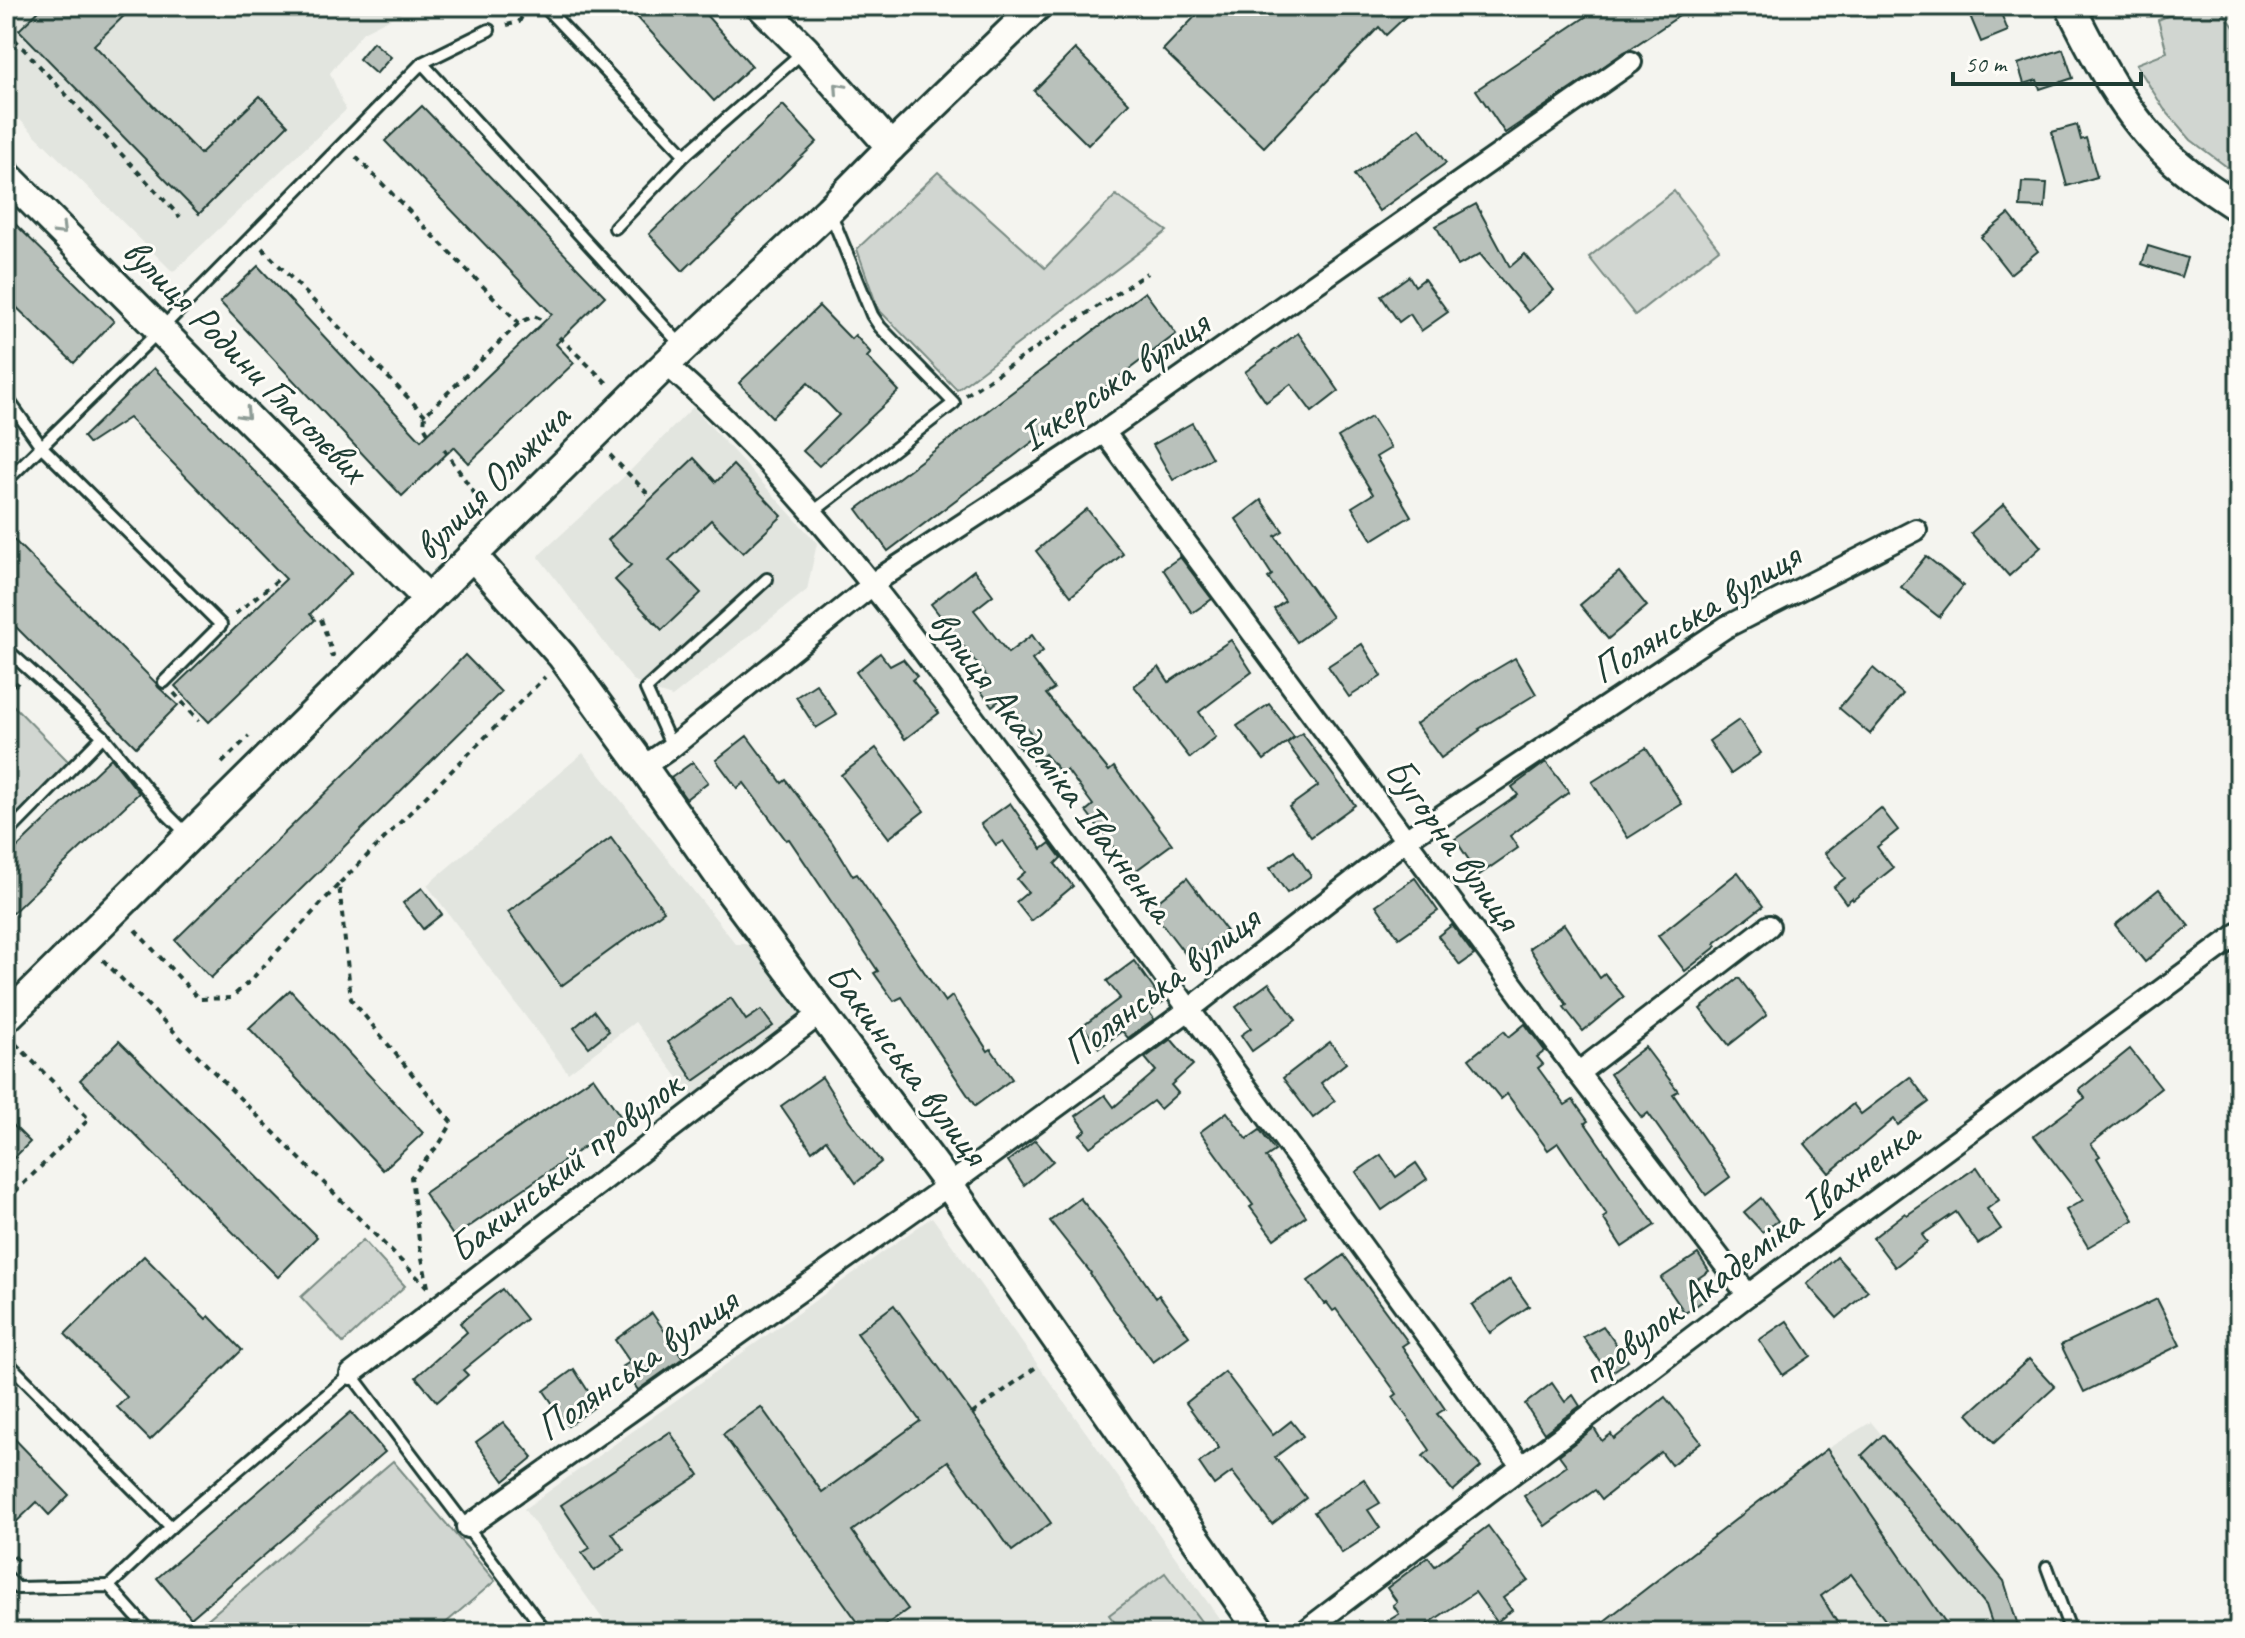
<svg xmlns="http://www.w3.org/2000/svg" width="2245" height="1638" font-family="Caveat,sans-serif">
	<rect width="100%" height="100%" fill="#f4f4ef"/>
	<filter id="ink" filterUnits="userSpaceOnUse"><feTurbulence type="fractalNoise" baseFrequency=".0125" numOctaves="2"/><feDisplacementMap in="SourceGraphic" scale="16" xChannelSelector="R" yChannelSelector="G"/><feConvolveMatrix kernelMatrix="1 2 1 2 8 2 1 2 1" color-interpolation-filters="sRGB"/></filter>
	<g filter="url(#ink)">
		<g fill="#e2e5df">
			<path d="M6,6H415L363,32L330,73L346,110L173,272L6,106Z"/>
			<path d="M693,407L817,543L807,590L672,697L646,689L632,679L538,556L628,473Z"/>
			<path d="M583,753L736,944H755L807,1013L696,1101L635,1022L568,1073L427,885Z"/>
			<path d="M932,1217L1229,1632H612L524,1509Z"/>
			<path d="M1871,1422L2004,1581L2020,1632H1591L1827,1449Z"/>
		</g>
		<g fill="#d1d6d1" stroke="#788a82" stroke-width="2">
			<path d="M2190,6H2219L2239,34V176L2191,140L2164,109L2136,64L2167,52L2158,20Z"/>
			<path d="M938,172L1045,268L1116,195L1167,231L957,390L878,309L857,249Z"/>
			<path d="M1674,191L1719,249L1635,315L1589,257Z"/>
			<path d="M6,698L70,763L6,827Z"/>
			<path d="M363,1240L405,1286L343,1343L301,1297Z"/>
			<path d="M393,1461L495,1581L435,1632H321L315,1626L308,1632H210L203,1623Z"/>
			<path d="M1165,1573L1209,1632H1122L1109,1615Z"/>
		</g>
		<g fill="#b9c1bb" stroke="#1f3d34" stroke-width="2">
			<path d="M44,6H134L94,45L200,154L260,96L288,125L199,214L19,30Z"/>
			<path d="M627,6H698L752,66L714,101Z"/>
			<path d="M1205,6H1417L1386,35L1379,27L1264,147L1163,50Z"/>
			<path d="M1602,6H1694L1505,133L1476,90Z"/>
			<path d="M1966,6H1998L2008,31L1981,42Z"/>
			<path d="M373,42L391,57L376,74L359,59Z"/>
			<path d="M1075,49L1129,103L1088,145L1034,91Z"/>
			<path d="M2063,49L2073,78L2040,89L2037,80L2024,84L2018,64Z"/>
			<path d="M783,105L817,142L683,271L649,234Z"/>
			<path d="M422,106L605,296L556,344L574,363L469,463L454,447L402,496L220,302L258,266L421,440L552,314L385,141Z"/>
			<path d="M2077,125L2081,140L2086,138L2097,177L2067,186L2052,132Z"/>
			<path d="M1420,128L1446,163L1379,211L1354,175Z"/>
			<path d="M2022,182L2047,183L2045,208L2020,207Z"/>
			<path d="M1476,204L1510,267L1525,254L1554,290L1528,312L1480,254L1458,266L1436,226Z"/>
			<path d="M2009,214L2038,251L2010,274L1981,237Z"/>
			<path d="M6,215L114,321L74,363L6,297Z"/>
			<path d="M2148,246L2187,258L2181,277L2142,264Z"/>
			<path d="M1409,276L1415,286L1424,279L1448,312L1421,331L1410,314L1399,322L1381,296Z"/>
			<path d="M1145,292L1176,334L888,551L857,509Z"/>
			<path d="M819,306L851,339L855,335L871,353L867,357L899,391L819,466L803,451L839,415L808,383L772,417L739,383Z"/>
			<path d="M1298,333L1339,391L1312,412L1291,384L1266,402L1245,372Z"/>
			<path d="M154,368L352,572L310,614L315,620L209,722L175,686L286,579L129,418L89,444L83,437Z"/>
			<path d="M1371,417L1391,448L1376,457L1411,516L1372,540L1352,507L1373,494L1338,437Z"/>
			<path d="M1192,423L1212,458L1173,480L1153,445Z"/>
			<path d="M694,458L716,482L733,465L782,516L743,553L711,520L669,560L701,593L662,630L615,580L631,565L608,540Z"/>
			<path d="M1261,500L1283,531L1275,536L1332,617L1297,642L1274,609L1285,601L1268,578L1272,575L1236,519Z"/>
			<path d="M2004,504L2041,547L2009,576L1971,533Z"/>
			<path d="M1087,509L1123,554L1071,596L1036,551Z"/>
			<path d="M6,532L156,683L158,687L178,705L136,747L6,617Z"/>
			<path d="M1926,556L1963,586L1939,617L1901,587Z"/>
			<path d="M1180,557L1212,599L1192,613L1163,569Z"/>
			<path d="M974,570L993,595L974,610L1008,653L1032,635L1043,651L1032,660L1054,689L1046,694L1109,771L1114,767L1172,844L1131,874L1117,854L1118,853L1086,811L1093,805L1067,770L1062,774L1045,754L1033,764L1016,743L1030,732L1004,697L992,706L980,690L991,682L931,604Z"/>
			<path d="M1619,572L1647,606L1608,639L1580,605Z"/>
			<path d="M1231,640L1252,672L1199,712L1216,737L1190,758L1134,686L1159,667L1169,682Z"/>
			<path d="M1362,644L1382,676L1349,697L1328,666Z"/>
			<path d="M880,653L890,666L903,659L917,676L912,680L939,713L905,739L856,672Z"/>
			<path d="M465,655L501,692L211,978L175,940L438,683Z"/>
			<path d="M1515,658L1536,694L1479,729L1480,730L1441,758L1416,724L1471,684Z"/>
			<path d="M1873,668L1903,694L1870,734L1839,708Z"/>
			<path d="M816,684L837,715L816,728L796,697Z"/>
			<path d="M1269,704L1294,737L1264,760L1237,726Z"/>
			<path d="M1739,720L1761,753L1731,774L1709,741Z"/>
			<path d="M1302,733L1355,805L1311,837L1289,807L1318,786L1287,743Z"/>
			<path d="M747,736L782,783L786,780L832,842L853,876L857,874L945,1002L952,996L988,1051L991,1049L1012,1079L975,1106L902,997L894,1001L874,973L878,971L789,839L786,840L744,783L737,788L716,760Z"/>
			<path d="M876,748L924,811L889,838L841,775Z"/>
			<path d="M1646,748L1682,804L1628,838L1592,782Z"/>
			<path d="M111,758L139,793L6,919V858Z"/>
			<path d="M693,762L708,782L686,799L671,778Z"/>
			<path d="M1546,762L1569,792L1510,836L1518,848L1479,875L1455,839L1518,795L1512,787Z"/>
			<path d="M1010,803L1042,849L1050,843L1061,858L1055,864L1073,886L1031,921L1016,902L1028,892L1017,879L1025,872L1003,841L996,845L981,824Z"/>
			<path d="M1881,808L1898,830L1877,847L1893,868L1853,900L1852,898L1846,903L1834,887L1845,878L1825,853Z"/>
			<path d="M611,838L664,911L561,986L508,912Z"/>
			<path d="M1294,851L1311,876L1287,893L1270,868Z"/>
			<path d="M1738,872L1763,906L1715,943L1717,946L1685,971L1658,936Z"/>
			<path d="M1187,878L1226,930L1190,960L1150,908Z"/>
			<path d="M1415,878L1438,911L1399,938L1376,905Z"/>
			<path d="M422,888L442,914L423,929L403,903Z"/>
			<path d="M2159,889L2189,926L2145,962L2115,925Z"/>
			<path d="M1564,924L1600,978L1605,974L1624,997L1583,1031L1564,1007L1567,1005L1529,948Z"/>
			<path d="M1452,925L1474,955L1460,965L1438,936Z"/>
			<path d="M1134,961L1163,1002L1149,1012L1154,1019L1128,1038L1122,1031L1099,1048L1083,1026L1120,998L1107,981Z"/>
			<path d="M1739,978L1767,1015L1729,1045L1700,1009Z"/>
			<path d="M1269,983L1296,1020L1252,1051L1241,1035L1251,1028L1236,1007Z"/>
			<path d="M290,990L423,1133L383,1170L249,1028Z"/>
			<path d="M731,998L746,1020L761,1010L773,1026L694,1081L668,1042Z"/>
			<path d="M594,1011L609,1031L589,1047L574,1028Z"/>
			<path d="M1525,1024L1545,1051L1537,1057L1543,1064L1538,1068L1565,1105L1573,1100L1588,1121L1585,1123L1655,1225L1622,1247L1603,1218L1607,1215L1558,1143L1548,1150L1507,1094L1501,1099L1469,1059L1504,1031L1509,1037Z"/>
			<path d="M1171,1039L1193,1065L1171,1085L1178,1093L1160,1109L1153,1101L1090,1147L1080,1135L1086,1130L1076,1116L1105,1095L1114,1107L1156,1071L1145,1058Z"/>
			<path d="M119,1041L317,1237L278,1277L80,1080Z"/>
			<path d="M1330,1042L1346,1063L1321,1083L1335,1101L1313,1118L1283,1078Z"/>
			<path d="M1645,1047L1678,1091L1673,1094L1730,1177L1706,1195L1648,1113L1642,1118L1610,1074Z"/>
			<path d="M2130,1049L2161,1088L2091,1144L2100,1156L2097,1158L2134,1220L2088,1247L2066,1210L2083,1200L2034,1136L2085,1098L2079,1090Z"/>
			<path d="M593,1077L623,1120L454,1237L424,1193Z"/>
			<path d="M822,1077L849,1120L881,1162L856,1183L826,1140L812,1151L781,1106Z"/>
			<path d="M1910,1077L1929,1102L1898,1125L1894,1119L1829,1173L1805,1144L1853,1104L1861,1114Z"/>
			<path d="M1227,1112L1247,1139L1260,1130L1275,1151L1266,1157L1306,1216L1274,1239L1250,1207L1253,1205L1200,1132Z"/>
			<path d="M6,1118L30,1142L6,1166Z"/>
			<path d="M1035,1140L1053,1161L1024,1185L1008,1161Z"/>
			<path d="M1381,1155L1396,1177L1416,1163L1427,1179L1382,1210L1356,1172Z"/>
			<path d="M1977,1167L1999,1200L1987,1209L2001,1229L1978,1244L1956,1212L1922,1235L1927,1242L1895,1267L1873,1238L1905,1213L1907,1215Z"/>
			<path d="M1080,1198L1123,1250L1156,1298L1159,1295L1189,1336L1153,1362L1113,1308L1090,1274L1091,1273L1050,1221Z"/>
			<path d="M1761,1198L1778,1221L1762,1232L1744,1212Z"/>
			<path d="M1698,1254L1709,1271L1694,1281L1706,1299L1685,1313L1661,1278Z"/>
			<path d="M1344,1255L1408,1342L1402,1346L1445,1409L1437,1414L1481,1467L1453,1491L1423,1456L1430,1450L1393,1397L1397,1394L1336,1309L1333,1311L1327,1303L1324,1304L1308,1281Z"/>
			<path d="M144,1256L206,1319L209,1316L242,1350L150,1440L117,1407L127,1397L65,1334Z"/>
			<path d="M1837,1257L1868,1291L1837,1318L1807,1284Z"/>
			<path d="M1510,1279L1529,1306L1490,1333L1472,1305Z"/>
			<path d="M502,1289L526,1319L463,1370L468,1375L437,1402L416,1377L467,1332L460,1323Z"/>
			<path d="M2157,1299L2180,1345L2084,1392L2061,1345Z"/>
			<path d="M894,1305L1051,1523L1012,1551L948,1461L852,1531L908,1609L876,1632H865L723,1434L761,1407L822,1492L920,1421L857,1333Z"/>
			<path d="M652,1313L683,1358L638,1390L622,1367L630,1362L615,1340Z"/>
			<path d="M1787,1321L1811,1356L1783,1375L1759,1340Z"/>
			<path d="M1603,1326L1628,1361L1609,1374L1583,1337Z"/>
			<path d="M2029,1359L2055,1387L1994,1443L1968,1414Z"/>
			<path d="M574,1369L597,1405L568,1426L544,1391Z"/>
			<path d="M1225,1372L1273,1435L1291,1421L1303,1436L1275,1457L1306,1498L1272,1524L1232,1472L1214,1485L1199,1463L1219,1448L1186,1403Z"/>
			<path d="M1552,1383L1565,1402L1573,1395L1580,1406L1544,1433L1525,1404Z"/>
			<path d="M1665,1397L1701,1442L1671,1465L1661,1452L1602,1499L1595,1490L1545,1526L1524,1496L1567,1466L1559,1455L1594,1428L1602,1441L1611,1434L1614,1439Z"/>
			<path d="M351,1412L385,1452L191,1618L157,1578Z"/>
			<path d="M503,1422L533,1457L504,1481L476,1442Z"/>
			<path d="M6,1430L69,1495L49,1515L37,1502L6,1532Z"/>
			<path d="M670,1432L699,1475L612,1533L624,1550L594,1571L582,1553L590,1548L561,1505Z"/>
			<path d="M1883,1435L2004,1581L2020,1632H1995L1986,1605L1862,1455Z"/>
			<path d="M1827,1449L1952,1632H1894L1851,1574L1821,1596L1843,1632H1590Z"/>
			<path d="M1364,1479L1380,1503L1368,1510L1380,1528L1342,1553L1314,1512Z"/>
			<path d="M1488,1526L1528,1580L1503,1598L1512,1610L1497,1622L1475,1592L1416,1632H1370L1399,1614L1393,1605L1397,1602L1387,1588L1428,1557L1435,1566Z"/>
		</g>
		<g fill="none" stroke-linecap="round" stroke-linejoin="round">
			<defs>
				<g id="lane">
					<path d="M544,6L685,155"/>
					<path d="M422,63L683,347"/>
					<path d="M615,228L685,155L803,52"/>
					<path d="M6,397L41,446L221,625L164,682"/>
					<path d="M6,481L152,338L422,63L489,30"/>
					<path d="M813,512L954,403L880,327L872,315L830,212"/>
					<path d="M6,649L103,736L168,815L189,836"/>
					<path d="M672,747L646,689L767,579"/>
					<path d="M6,835L103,736"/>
					<path d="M6,1361L171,1527"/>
					<path d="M2047,1567L2071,1632"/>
					<path d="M6,1576L17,1588L109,1586L150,1632"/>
					<path d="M109,1586L171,1527L351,1374L546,1632"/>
				</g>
				<g id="street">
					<path d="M666,364C812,491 922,650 1037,804C1201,1023 1361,1245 1522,1467"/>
					<path d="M1104,432L1578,1073L1748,1295"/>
					<path d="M643,767L672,747L882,577L1104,432L1631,62"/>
					<path d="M1578,1073L1769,926"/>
					<path d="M351,1374L821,1013"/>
					<path d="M467,1527L956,1180L1190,1009L1407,839L1726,627L1916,530"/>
					<path d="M1304,1632L1748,1295L2239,933"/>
				</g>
				<g id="secondary">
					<path d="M761,6L805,50L891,147"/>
					<path d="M2070,6C2097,60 2124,114 2169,156C2190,176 2215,192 2239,208"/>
					<path d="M6,175L428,599"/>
					<path d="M472,555L562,656L643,767L727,887L949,1185L1261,1632"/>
					<path d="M6,1018L666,364L829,210L891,147L1037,6"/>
				</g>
			</defs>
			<use href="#lane" stroke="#1f3d34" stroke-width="16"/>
			<use href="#street" stroke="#1f3d34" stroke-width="26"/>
			<use href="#secondary" stroke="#1f3d34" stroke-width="34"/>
			<g stroke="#1f3d34" stroke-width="4" stroke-dasharray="6 6" stroke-linecap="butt">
				<path d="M6,18L17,6"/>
				<path d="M507,25L519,22L526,9"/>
				<path d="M6,30L180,217"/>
				<path d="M356,157L519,323"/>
				<path d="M262,248L425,415"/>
				<path d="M559,337L609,385"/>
				<path d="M966,395L1147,273"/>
				<path d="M428,433L424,426L425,415L519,323L534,316L545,321"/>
				<path d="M444,449L481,503L482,508"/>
				<path d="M610,455L651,497"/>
				<path d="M235,614L280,578"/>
				<path d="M321,619L333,655L330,657"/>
				<path d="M174,693L199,721"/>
				<path d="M6,695L18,682"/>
				<path d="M222,763L249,736"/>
				<path d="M135,930L199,999L231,998L250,981L339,884"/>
				<path d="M103,960L427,1287"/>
				<path d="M6,1201L89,1119L15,1043"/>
				<path d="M428,1287L420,1248L411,1177L440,1143L452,1123L351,999L339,884L545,677"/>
				<path d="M972,1414L1039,1365"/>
				<path d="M6,1547L20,1563"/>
			</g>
			<use href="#lane" stroke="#fdfcf7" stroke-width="10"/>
			<use href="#street" stroke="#fdfcf7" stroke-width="20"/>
			<use href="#secondary" stroke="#fdfcf7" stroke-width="28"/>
		</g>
		<defs><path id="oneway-chevron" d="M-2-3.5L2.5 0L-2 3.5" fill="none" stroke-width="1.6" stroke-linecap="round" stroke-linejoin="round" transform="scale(2)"/></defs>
		<g stroke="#8e9c96">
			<use href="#oneway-chevron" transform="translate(839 88) rotate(-132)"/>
			<use href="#oneway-chevron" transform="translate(61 230) rotate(45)"/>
			<use href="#oneway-chevron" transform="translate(245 414) rotate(46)"/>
		</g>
	</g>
	<g text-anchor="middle" stroke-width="6" stroke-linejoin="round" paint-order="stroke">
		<g font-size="40" fill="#1f3d34" stroke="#fdfcf7">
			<text transform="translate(246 359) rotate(45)" y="14">вулиця Родини Глаголєвих</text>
			<text transform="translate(1113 380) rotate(-34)" y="14">Ічкерська вулиця</text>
			<text transform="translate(491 481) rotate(-45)" y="14">вулиця Ольжича</text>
			<text transform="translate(1695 612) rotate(-31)" y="14">Полянська вулиця</text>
			<text transform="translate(1053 765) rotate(53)" y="14">вулиця Академіка Івахненка</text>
			<text transform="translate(1454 843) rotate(54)" y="14">Бугорна вулиця</text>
			<text transform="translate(1160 984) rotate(-37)" y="14">Полянська вулиця</text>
			<text transform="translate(908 1063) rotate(53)" y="14">Бакинська вулиця</text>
			<text transform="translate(564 1166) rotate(-38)" y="14">Бакинський провулок</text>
			<text transform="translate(1749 1252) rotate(-37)" y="14">провулок Академіка Івахненка</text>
			<text transform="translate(636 1363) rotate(-35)" y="14">Полянська вулиця</text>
		</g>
	</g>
	<rect width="2245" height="1638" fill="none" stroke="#fdfcf7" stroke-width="32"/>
	<rect x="16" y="16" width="2213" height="1606" fill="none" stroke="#1f3d34" stroke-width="3" filter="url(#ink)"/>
	<path d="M1953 72v12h188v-12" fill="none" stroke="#1f3d34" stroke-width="4"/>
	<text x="1965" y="72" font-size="24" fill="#1f3d34" stroke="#fdfcf7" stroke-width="6" paint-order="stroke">50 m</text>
</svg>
